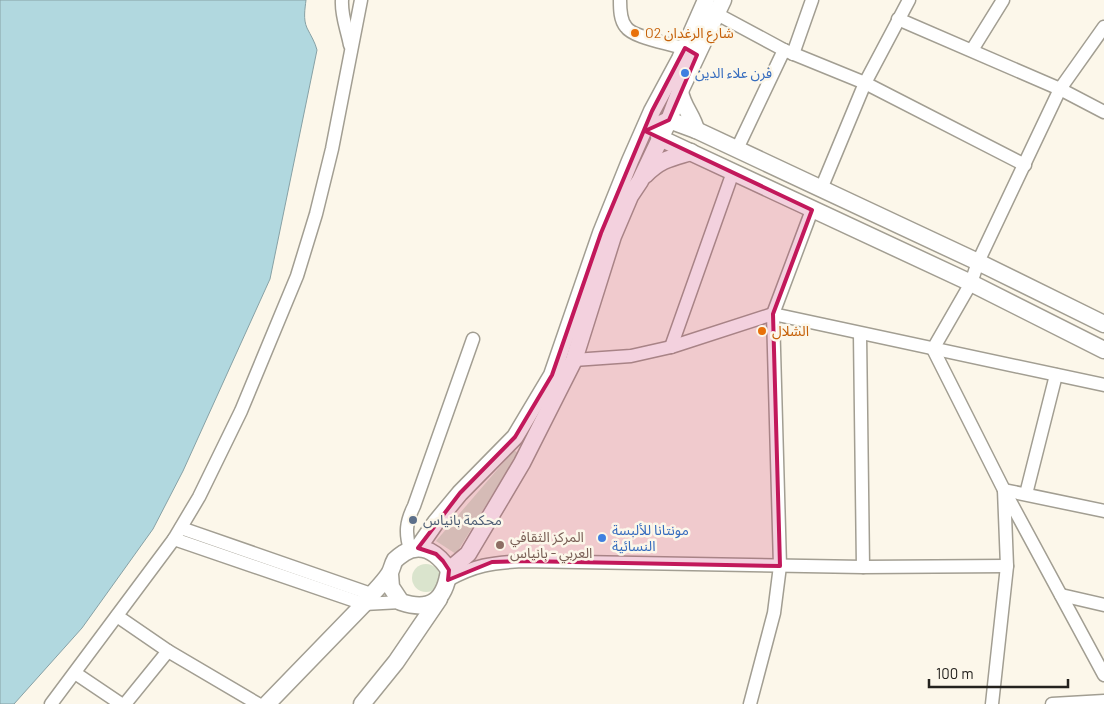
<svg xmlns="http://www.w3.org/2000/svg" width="1104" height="704" font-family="Barlow,'Noto Sans Arabic',sans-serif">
	<rect width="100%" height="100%" fill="#fcf7ea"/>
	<g fill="#dae4cd">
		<path d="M514,450L518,453L456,554L436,541Z"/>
		<circle cx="426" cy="578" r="14"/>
	</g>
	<path fill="#b1d8df" stroke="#87a1a5" d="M0,0H306C305,9 303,19 307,28C311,36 315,42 317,50L270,279L183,471L153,529L82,628L14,704H0Z"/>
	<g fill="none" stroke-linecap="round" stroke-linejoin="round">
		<defs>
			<g id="minor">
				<path d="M342,0C341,16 347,29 350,45"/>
				<path d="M620,0C620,9 620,20 626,27C634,39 677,44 693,52"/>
				<path d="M717,14L784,50L865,83L1025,165"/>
				<path d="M898,19L1060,89L1104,112"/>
				<path d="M1104,27L1060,89L978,262L971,283L933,349L1004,490L1104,675"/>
				<path d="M972,50L1003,0"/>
				<path d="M793,54L812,0"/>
				<path d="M737,149L784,50"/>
				<path d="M821,189L865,83L909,0"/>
				<path d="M860,334L863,567"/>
				<path d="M671,347L733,172"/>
				<path d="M574,360L631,356L671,347L773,314L1104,385"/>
				<path d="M1026,494L1056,375"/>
				<path d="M181,528L371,594"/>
				<path d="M174,539L364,604L401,602"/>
				<path d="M410,549C405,533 406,522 414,506L473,339"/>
				<path d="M448,580C475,565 491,563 522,561L863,567L1007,566"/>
				<path d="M1061,595L1104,605"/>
				<path d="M117,616L168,651L125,704"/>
				<path d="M168,651L258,704"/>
				<path d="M75,673L121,704"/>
				<path d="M51,704L174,539L199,497L241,411L297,276L316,214L332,149L361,0"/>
				<path d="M750,704L774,613L780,566L773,314L812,210"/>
				<path d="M992,704L1007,566L1004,490L1104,511"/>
				<path d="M1052,704L1104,701"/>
			</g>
			<g id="major">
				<path d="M680,91C682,106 693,116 696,130"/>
				<path d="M660,124L669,120L696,130L978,262L1104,324"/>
				<path d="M656,128L660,138L971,283L1104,350"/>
				<path d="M645,175C661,159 671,158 691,152"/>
				<path d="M418,548L436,522L460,493L515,437L552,375L601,233L630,161L652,111L680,59L706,0"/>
				<path d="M449,570L468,554L522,463L574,360L613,236L630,196L640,181L669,120L680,91L723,0"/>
				<path d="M267,704L364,604C371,594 382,585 389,574C392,570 392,565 395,560C398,557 401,555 404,553C423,541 439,555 449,570C445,600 431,612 401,602L391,587L390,574"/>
				<path d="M362,704L396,662L439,599"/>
			</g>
		</defs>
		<use href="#minor" stroke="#a29e92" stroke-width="15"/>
		<use href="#major" stroke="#a29e92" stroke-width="19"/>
		<use href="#minor" stroke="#fff" stroke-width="12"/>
		<use href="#major" stroke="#fff" stroke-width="16"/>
	</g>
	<path fill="#c2185b" fill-opacity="0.2" stroke="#c2185b" stroke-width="4" stroke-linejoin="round" d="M685,48L697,55L669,120L645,131L812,210L773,314L780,566L522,561L492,562L448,580L449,570L443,561L436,554L418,548L460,493L515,437L552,375L601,233L652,111Z"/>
	<g fill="#e8710a" stroke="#fcf7ea" stroke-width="2">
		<circle cx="635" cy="33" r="5"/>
		<circle cx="762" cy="331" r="5"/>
	</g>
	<g fill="#3f7fe0" stroke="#fcf7ea" stroke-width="2">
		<circle cx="685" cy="73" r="5"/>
		<circle cx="602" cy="538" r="5"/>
	</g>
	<circle fill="#5c6f8a" stroke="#fcf7ea" stroke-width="2" cx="413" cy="520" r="5"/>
	<circle fill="#8d6e63" stroke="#fcf7ea" stroke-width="2" cx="500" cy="545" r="5"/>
	<g text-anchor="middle" stroke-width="5" stroke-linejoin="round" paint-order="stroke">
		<g font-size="14" fill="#c56008" stroke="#fcf7ea" text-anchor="start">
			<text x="645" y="38">O2 شارع الرغدان</text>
			<text x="772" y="336">الشلال</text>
		</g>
		<g font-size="14" fill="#366cbe" stroke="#fcf7ea" text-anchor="start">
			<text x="695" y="78">فرن علاء الدين</text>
			<text x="612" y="535">مونتانا للألبسة<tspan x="612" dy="16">النسائية</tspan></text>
		</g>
		<g font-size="14" fill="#4e5e75" stroke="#fcf7ea" text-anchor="start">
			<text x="423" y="525">محكمة بانياس</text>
		</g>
		<g font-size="14" fill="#785e54" stroke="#fcf7ea" text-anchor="start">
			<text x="510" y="542">المركز الثقافي<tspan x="510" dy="16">العربي - بانياس</tspan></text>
		</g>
	</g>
	<path d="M929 679v8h139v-8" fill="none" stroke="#24221e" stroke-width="2.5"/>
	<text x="936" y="679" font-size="15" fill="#24221e" stroke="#fcf7ea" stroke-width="4" paint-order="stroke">100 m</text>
</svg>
